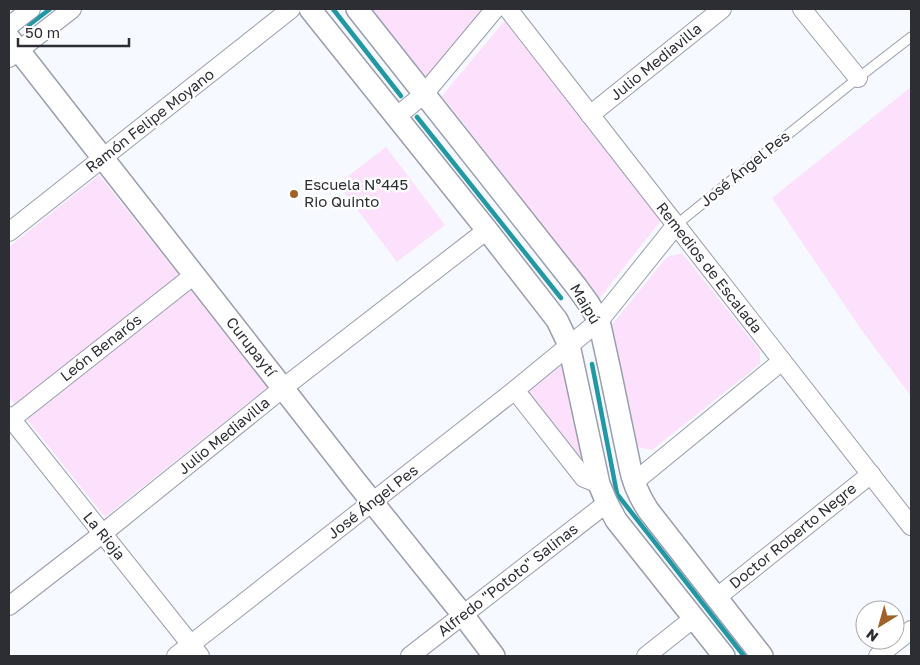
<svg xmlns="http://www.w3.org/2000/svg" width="920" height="665" font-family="'Golos Text',sans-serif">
	<rect width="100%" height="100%" fill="#f6f9ff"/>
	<g fill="#fde0fb">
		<path d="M366,9H485L423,81Z"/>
		<path d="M507,18L662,219L599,299L442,96Z"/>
		<path d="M911,87V396L863,332L772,198Z"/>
		<path d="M386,147L445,225L397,262L338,184Z"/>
		<path d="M99,175L268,387L105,517L9,397V247Z"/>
		<path d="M682,253L760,351V364L652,450L638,447L610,327L667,257Z"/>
		<path d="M564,359L582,458L580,464L523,393Z"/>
	</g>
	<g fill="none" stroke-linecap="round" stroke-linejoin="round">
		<g stroke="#2298a5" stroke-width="4.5">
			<path d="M333,9L401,96"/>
			<path d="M29,25L50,9"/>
			<path d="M417,117L561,298"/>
			<path d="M592,364L617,494L744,656"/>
		</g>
		<defs>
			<path id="service" d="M676,225L858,78L911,37"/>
			<g id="minor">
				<path d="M508,9L676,225L911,526"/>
				<path d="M802,9L858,78"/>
				<path d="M9,26L31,9"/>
				<path d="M9,58L72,9"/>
				<path d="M590,115L722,9"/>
				<path d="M396,117L424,94L495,9"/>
				<path d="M9,232L291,9"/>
				<path d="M515,390L584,478L599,484"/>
				<path d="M9,416L200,656"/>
				<path d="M9,421L194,275"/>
				<path d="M633,483L782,361"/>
				<path d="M716,598L871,474"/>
				<path d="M9,606L102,534L283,388L487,230"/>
				<path d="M176,656L515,390L599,321L676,225"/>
				<path d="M410,656L607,503"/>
				<path d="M646,656L694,618"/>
				<path d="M878,656L911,630"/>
			</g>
			<g id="tertiary">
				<path d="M310,9L487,230L557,320L569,345L599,484L607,503L616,520L724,656"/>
				<path d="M357,9L576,286L589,304L599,321L610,371L630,467C633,483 639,496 648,510L762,656"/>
				<path d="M9,38L357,483L463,615L494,656"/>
			</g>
		</defs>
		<use href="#service" stroke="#989ead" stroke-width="11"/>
		<use href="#minor" stroke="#989ead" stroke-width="20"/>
		<use href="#tertiary" stroke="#989ead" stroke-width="24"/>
		<use href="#service" stroke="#fff" stroke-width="9"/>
		<use href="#minor" stroke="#fff" stroke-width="18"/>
		<use href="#tertiary" stroke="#fff" stroke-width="21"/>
	</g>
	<circle fill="#a16228" stroke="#fff" stroke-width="2" cx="294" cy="194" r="5"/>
	<g text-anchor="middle" stroke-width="5" stroke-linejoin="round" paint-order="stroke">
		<g font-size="15" fill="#2c2e34" stroke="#fff">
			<text transform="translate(656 62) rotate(-39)" y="5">Julio Mediavilla</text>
			<text transform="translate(150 121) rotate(-38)" y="5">Ramón Felipe Moyano</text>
			<text transform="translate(745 169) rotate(-39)" y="5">José Ángel Pes</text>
			<text transform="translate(709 268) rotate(52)" y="5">Remedios de Escalada</text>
			<text transform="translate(585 304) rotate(59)" y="5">Maipú</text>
			<text transform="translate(251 347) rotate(52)" y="5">Curupaytí</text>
			<text transform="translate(101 348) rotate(-38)" y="5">León Benarós</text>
			<text transform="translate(224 436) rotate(-39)" y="5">Julio Mediavilla</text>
			<text transform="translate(373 502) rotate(-38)" y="5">José Ángel Pes</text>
			<text transform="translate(104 536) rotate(51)" y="5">La Rioja</text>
			<text transform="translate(793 536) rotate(-39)" y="5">Doctor Roberto Negre</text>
			<text transform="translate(508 580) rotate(-38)" y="5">Alfredo "Pototo" Salinas</text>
		</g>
		<g font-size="15" fill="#2c2e34" stroke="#fff" text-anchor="start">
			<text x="304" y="190">Escuela Nº445<tspan x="304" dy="17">Rio Quinto</tspan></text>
		</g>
	</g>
	<rect width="920" height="665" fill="none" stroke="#2c2e34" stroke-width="20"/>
	<g transform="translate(880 625) rotate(217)"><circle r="24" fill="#ffffff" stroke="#ababae"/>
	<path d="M0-4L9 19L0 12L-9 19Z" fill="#a16228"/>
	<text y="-8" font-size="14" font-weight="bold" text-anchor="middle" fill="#2c2e34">N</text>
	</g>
	<path d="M18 38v8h111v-8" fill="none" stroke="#2c2e34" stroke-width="2.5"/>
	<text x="25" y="38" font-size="15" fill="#2c2e34" stroke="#ffffff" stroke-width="4" paint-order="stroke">50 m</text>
</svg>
